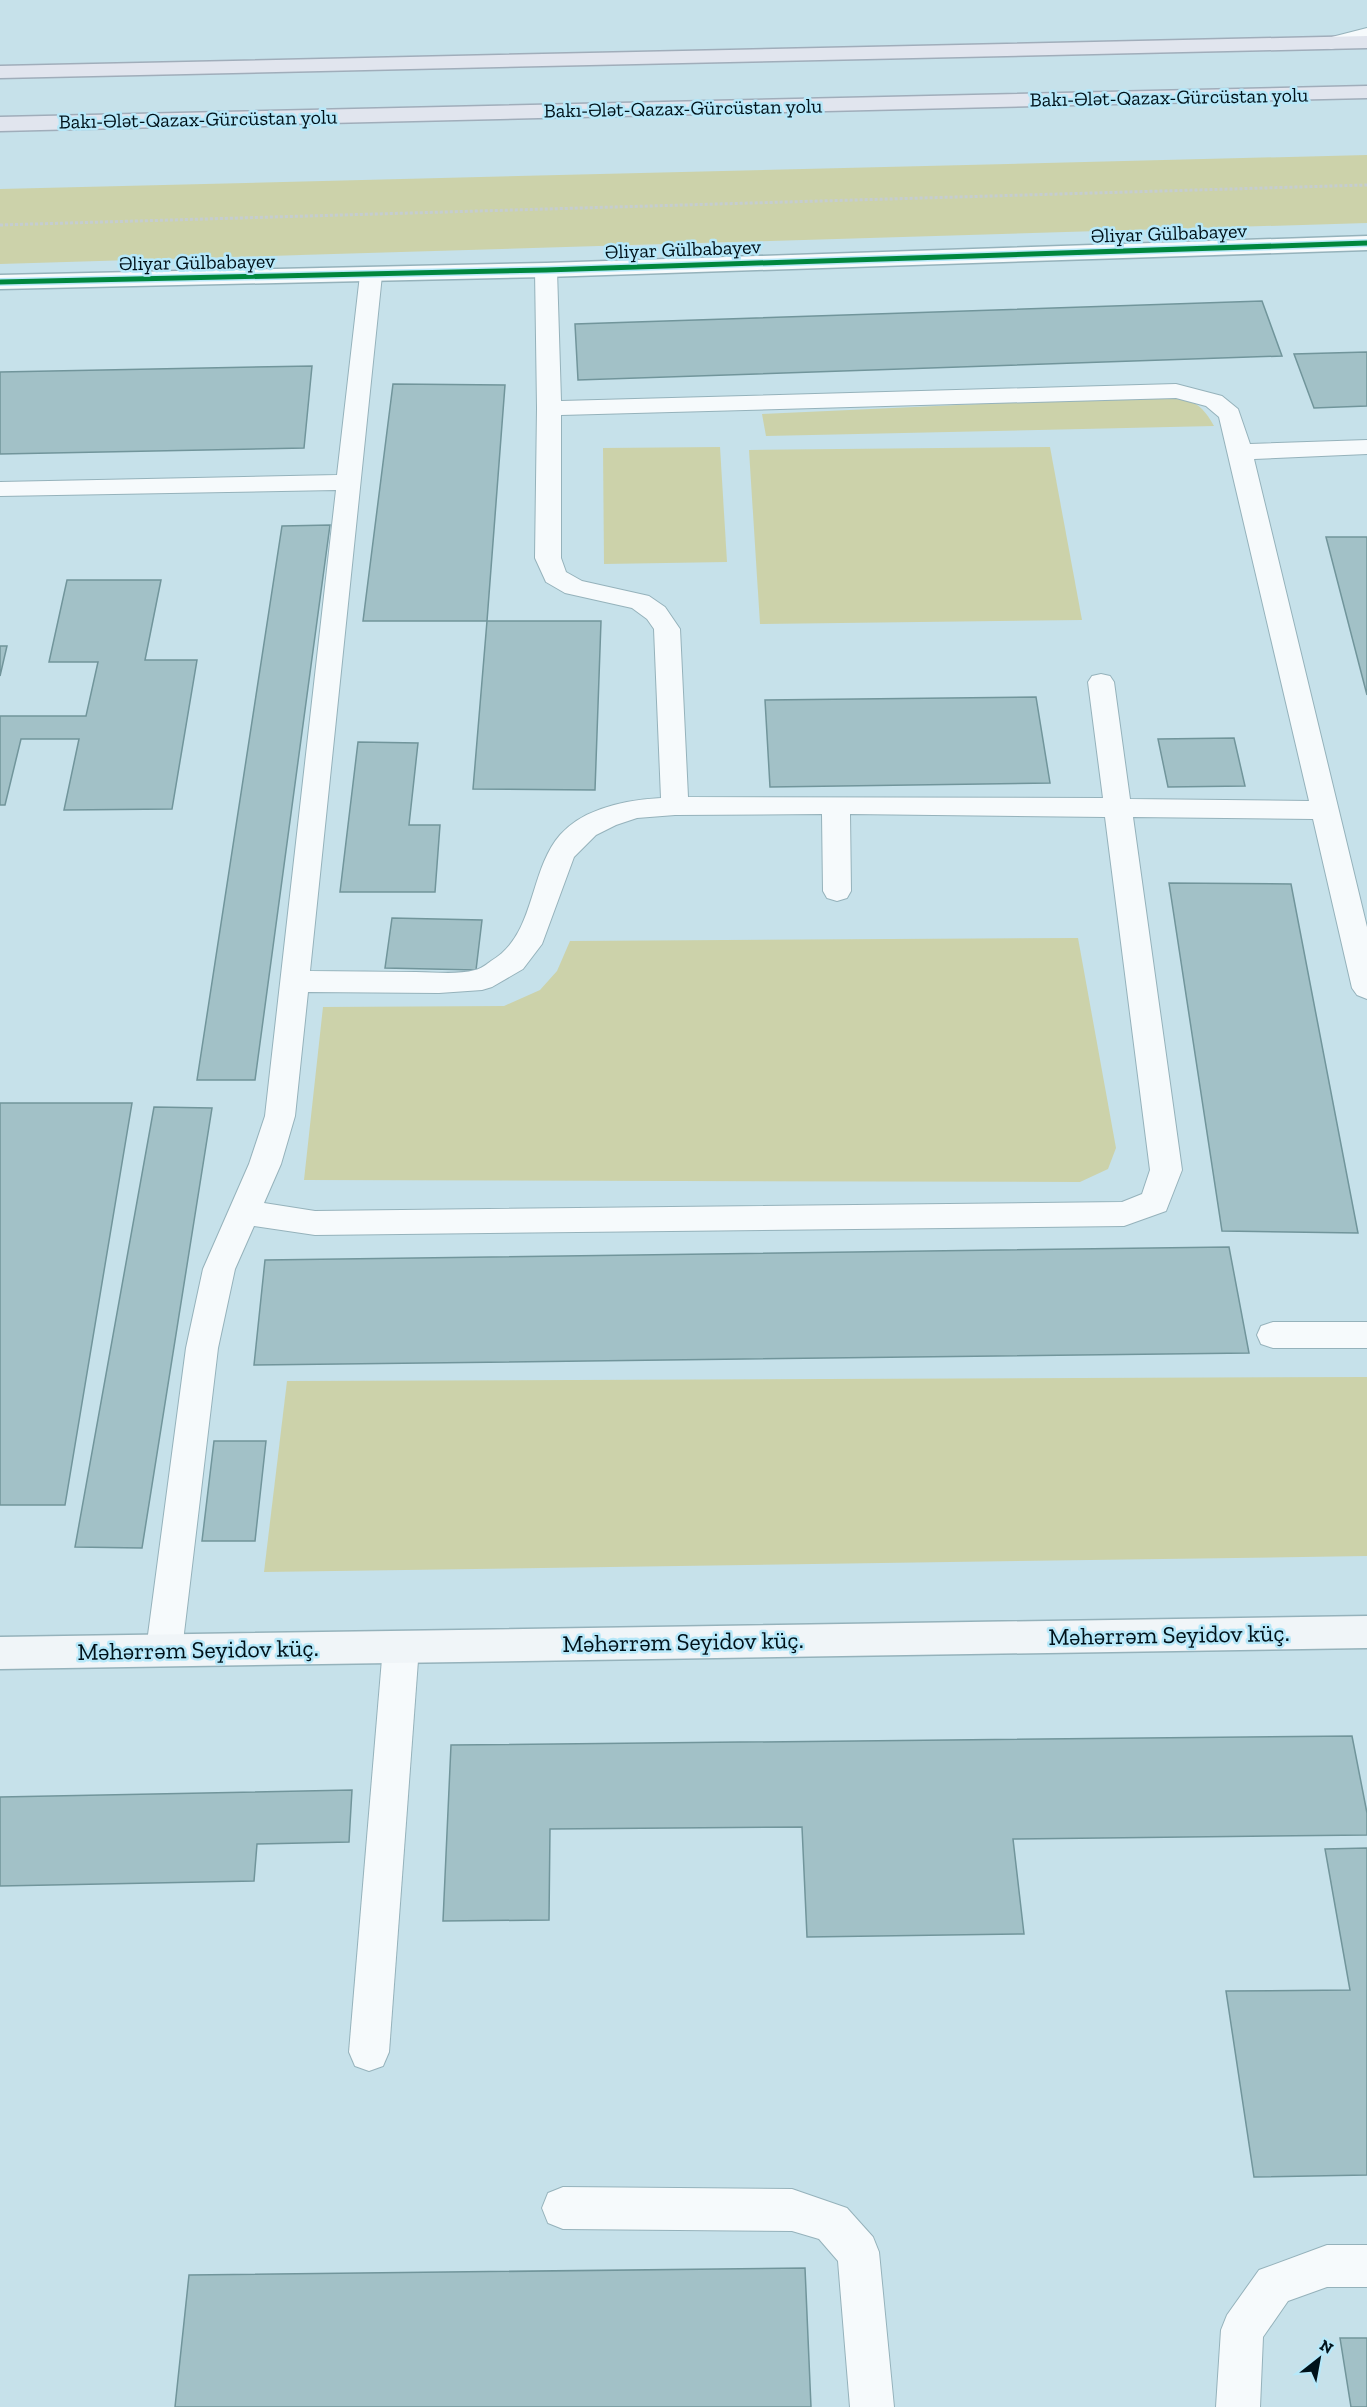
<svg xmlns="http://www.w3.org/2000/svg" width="1367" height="2407" font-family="'Zilla Slab',serif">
	<rect width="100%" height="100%" fill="#c6e1ea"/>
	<g fill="#ccd2aa">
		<path d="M1367,155V223L0,264V189Z"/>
		<path d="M1153,396C1183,398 1199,397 1214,426L766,436L762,414Z"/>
		<path d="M720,447L727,562L604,564L603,448Z"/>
		<path d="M1050,447L1082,620L760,624L749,450Z"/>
		<path d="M1078,938L1116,1148L1108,1169L1080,1182L304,1180L323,1007L504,1006L540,990L557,971L570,941Z"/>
		<path d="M1367,1377V1556L264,1572L287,1381Z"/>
	</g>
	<g fill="#a2c1c7" stroke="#71959b" stroke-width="1.5">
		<path d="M1262,301L1282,356L578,380L575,324Z"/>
		<path d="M1367,352V406L1314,408L1294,354Z"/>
		<path d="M312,366L304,448L0,454V372Z"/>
		<path d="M393,384L505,385L487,621H363Z"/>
		<path d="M330,525L255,1080H197L282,526Z"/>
		<path d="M1326,537H1367V695Z"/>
		<path d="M67,580H161L145,660H197L172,809L64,810L79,739H21L5,805H0V716H86L98,662H49Z"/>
		<path d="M487,621H601L595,790L473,789Z"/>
		<path d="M0,646H7L0,676Z"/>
		<path d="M1036,697L1050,783L770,787L765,700Z"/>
		<path d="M1234,738L1245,786L1168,787L1158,739Z"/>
		<path d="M358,742L418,743L409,825H440L435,892H340Z"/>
		<path d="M1169,883L1291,884L1358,1233L1222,1231Z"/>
		<path d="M392,918L482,920L476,970L385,968Z"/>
		<path d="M0,1103H132L65,1505H0Z"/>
		<path d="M154,1107L212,1108L142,1548L75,1547Z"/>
		<path d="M1229,1247L1249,1353L254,1365L265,1260Z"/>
		<path d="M214,1441H266L255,1541H202Z"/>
		<path d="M1352,1736L1367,1813V1835L1013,1839L1024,1934L807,1937L802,1827L550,1829L549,1920L443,1921L451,1745Z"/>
		<path d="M352,1790L349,1842L257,1844L254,1881L0,1886V1797Z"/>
		<path d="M1367,1848V2175L1254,2177L1226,1991L1350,1990L1325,1849Z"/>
		<path d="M805,2268L811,2407H175L189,2275Z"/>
		<path d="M1340,2338H1367V2407H1351Z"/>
	</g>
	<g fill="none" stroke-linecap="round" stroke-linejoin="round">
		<defs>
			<g id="service">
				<path d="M1367,28V40L1331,49L1324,47L1321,43L1324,39Z"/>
				<path d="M546,263L554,265L557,270L561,401L1176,384L1222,396L1238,409L1250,444L1367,440V454L1254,459L1367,927V999L1357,995L1352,988L1313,819L1133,817L1182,1170L1166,1211L1124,1226L315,1235L254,1226L235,1269L218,1348L182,1650L177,1661L164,1666L151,1661L146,1650L186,1348L203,1269L249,1164L265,1116L336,490L0,496V482L337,475L360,275L363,270L371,268L379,270L382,275L310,971C346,971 381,972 416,972C434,972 457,975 475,970C481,969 487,964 491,961C536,935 528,872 560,835C584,808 626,800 661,798L654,629L647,619L632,608L565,593L546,582L535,558L537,408L535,270L538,265ZM1176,398L1206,406L1219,417L1309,801L1130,799L1114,682L1110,676L1101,674L1092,676L1088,682L1103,798L688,797L680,629L665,607L649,596L582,581L566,572L561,558V415ZM822,814L823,891L827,898L837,901L847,898L851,891L850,814L1105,817L1150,1170L1142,1194L1122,1202L315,1211L264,1203L281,1164L295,1116L308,992L439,993L482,990L492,987L523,969L542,944L574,857L596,835L616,825L637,818L675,815Z"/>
				<path d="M1273,1322H1367V1348H1273L1261,1344L1257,1335L1261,1326Z"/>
				<path d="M401,1631L414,1636L419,1647L389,2052L383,2066L369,2071L355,2066L349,2052L383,1647L388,1636Z"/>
				<path d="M563,2187L792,2189L847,2208L873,2237L879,2252L894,2407H850L838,2261L819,2239L792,2231L563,2229L548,2223L542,2208L548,2193Z"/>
				<path d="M1327,2245H1367V2287H1327L1288,2301L1263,2337L1260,2407H1216L1221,2330L1227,2315L1259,2270Z"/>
			</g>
			<path id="minor" d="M1367,236V250L546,277L0,289V275L546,263Z"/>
			<path id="secondary" d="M1367,1616V1648L0,1669V1637Z"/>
			<g id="motorway">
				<path d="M1367,36V48L0,78V66Z"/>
				<path d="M1367,86V98L0,131V117Z"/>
			</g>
		</defs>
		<use href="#service" stroke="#95b2bb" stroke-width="2"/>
		<use href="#minor" stroke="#95b2bb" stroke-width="3"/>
		<use href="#secondary" stroke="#95b2bb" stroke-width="3"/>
		<use href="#motorway" stroke="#a0adba" stroke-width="3"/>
		<path stroke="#c5cdd0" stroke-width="3" stroke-dasharray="3 2" stroke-linecap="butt" d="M0,225L1367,185"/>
		<use href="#service" fill="#f6fafc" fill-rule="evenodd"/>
		<use href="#minor" fill="#f6fafc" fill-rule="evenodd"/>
		<use href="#secondary" fill="#f0f5f8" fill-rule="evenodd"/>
		<use href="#motorway" fill="#e1e5ee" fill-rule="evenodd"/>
		<defs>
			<path id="cycleway" d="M0,282L546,270L1367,243"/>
		</defs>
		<use href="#cycleway" stroke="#b7e8f9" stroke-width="8"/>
		<use href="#cycleway" stroke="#00873e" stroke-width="5"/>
	</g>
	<g text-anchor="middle" stroke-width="5" stroke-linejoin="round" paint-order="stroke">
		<g font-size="20" fill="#00121a" stroke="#b7e8f9">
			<text transform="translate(1169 97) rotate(-1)" y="7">Bakı-Ələt-Qazax-Gürcüstan yolu</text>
			<text transform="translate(683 108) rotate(-1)" y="7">Bakı-Ələt-Qazax-Gürcüstan yolu</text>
			<text transform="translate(198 119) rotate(-1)" y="7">Bakı-Ələt-Qazax-Gürcüstan yolu</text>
			<text transform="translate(1169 233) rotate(-2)" y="7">Əliyar Gülbabayev</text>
			<text transform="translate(683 249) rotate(-2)" y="7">Əliyar Gülbabayev</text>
			<text transform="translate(197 262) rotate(-1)" y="7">Əliyar Gülbabayev</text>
		</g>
		<g font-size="24" fill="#00121a" stroke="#b7e8f9">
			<text transform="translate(1169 1635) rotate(-1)" y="8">Məhərrəm Seyidov küç.</text>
			<text transform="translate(683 1642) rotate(-1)" y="8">Məhərrəm Seyidov küç.</text>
			<text transform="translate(198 1650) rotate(-1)" y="8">Məhərrəm Seyidov küç.</text>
		</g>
	</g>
	<g transform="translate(1319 2359) rotate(31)" stroke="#b7e8f9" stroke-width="4.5" paint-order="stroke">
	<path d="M0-4.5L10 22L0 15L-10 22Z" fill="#00121a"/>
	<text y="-9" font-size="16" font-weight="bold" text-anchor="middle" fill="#00121a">N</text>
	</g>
</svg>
